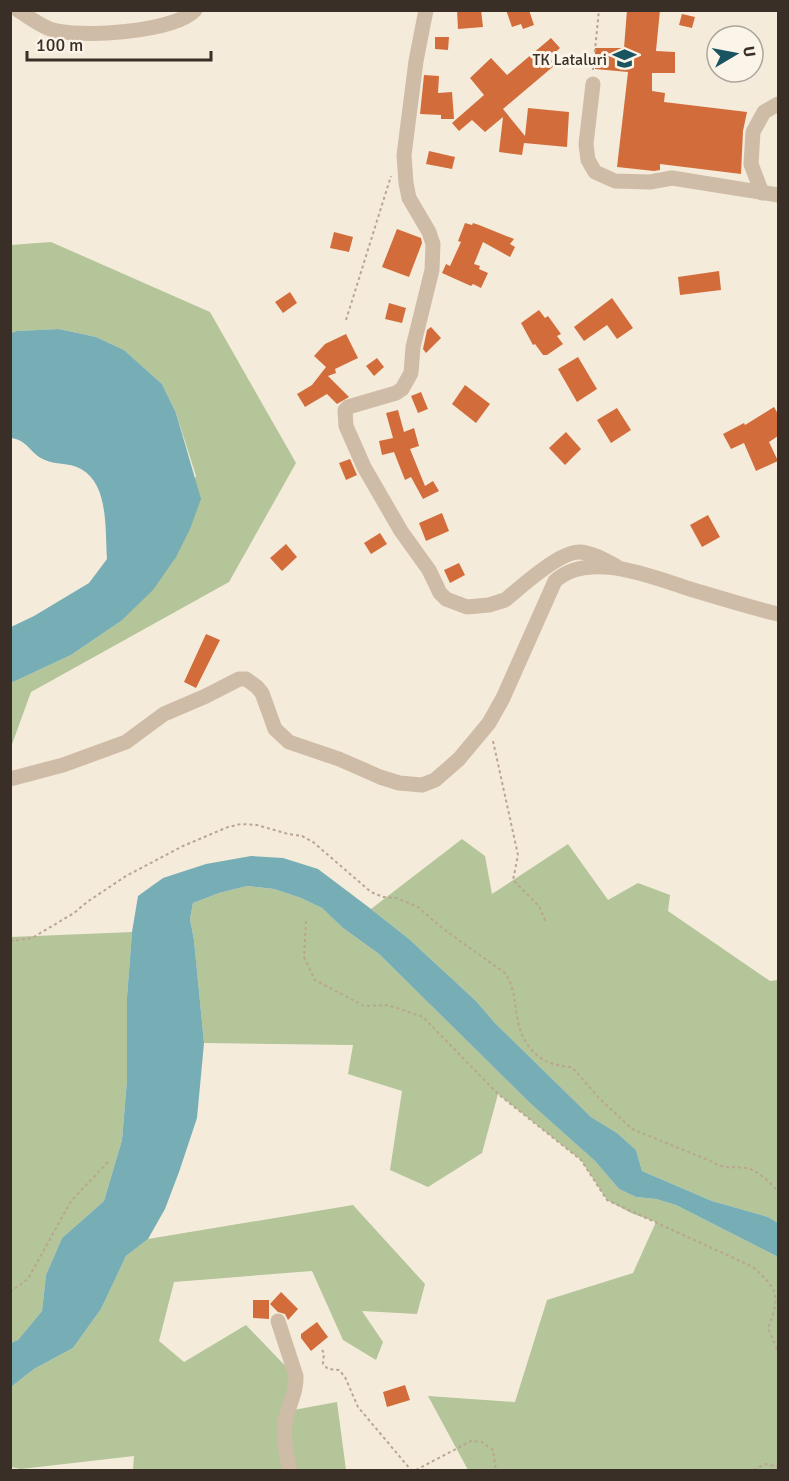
<svg xmlns="http://www.w3.org/2000/svg" width="789" height="1481" font-family="Signika,sans-serif">
	<rect width="100%" height="100%" fill="#f5ebdb"/>
	<g fill="#b3c599">
		<path d="M51,242L210,312L296,463L229,582L31,692L11,747V683L71,655L121,621L196,476L176,413L162,384L124,350L96,337L59,329L17,331L11,333V245Z"/>
		<path d="M462,839L485,856L492,894L568,844L608,900L638,883L670,895L668,911L770,981L778,980V1223L768,1217L712,1201L642,1171L636,1150L617,1133L591,1117L495,1023L476,1001L409,939L371,909Z"/>
		<path d="M247,886L274,889L301,898L322,908L343,928L379,954L530,1103L595,1161L619,1189L636,1197L656,1199L676,1205L778,1257V1470H468L428,1396L515,1402L547,1300L633,1273L656,1222L631,1213L607,1200L581,1160L498,1094L482,1153L428,1187L390,1170L402,1091L348,1074L353,1045L204,1043L194,940L190,919L193,903L219,893Z"/>
		<path d="M132,932L127,997V1080L122,1140L104,1201L62,1238L46,1275L42,1311L18,1340L11,1343V937Z"/>
		<path d="M353,1205L425,1284L417,1314L362,1311L383,1342L376,1360L343,1340L312,1271L174,1282L159,1341L184,1362L246,1325L294,1375L288,1411L337,1402L346,1470H133L134,1456L21,1469L11,1467V1387L34,1369L73,1348L101,1309L126,1256L148,1239Z"/>
	</g>
	<g fill="#77adb5">
		<path d="M59,329L96,337L124,350L162,384L176,413L201,499L190,529L176,557L153,590L121,621L71,655L11,683V627L34,616L89,583L107,559C105,531 109,484 81,469C68,462 55,465 45,460C30,454 28,440 11,438V333L17,331Z"/>
		<path d="M251,856L283,858L318,869L371,909L409,939L476,1001L495,1023L591,1117L617,1133L636,1150L642,1171L712,1201L768,1217L778,1223V1257L676,1205L656,1199L636,1197L619,1189L595,1161L530,1103L379,954L343,928L322,908L301,898L274,889L247,886L219,893L193,903L190,919L194,940L204,1043L197,1118L179,1172L165,1209L148,1239L126,1256L101,1309L73,1348L34,1369L11,1387V1343L18,1340L42,1311L46,1275L62,1238L104,1201L122,1140L127,1080V997L132,932L138,896L163,878L206,864Z"/>
	</g>
	<g fill="#d26d3b">
		<path d="M457,10H481L483,27L458,29Z"/>
		<path d="M506,10H529L534,25L523,29L521,24L512,27Z"/>
		<path d="M627,10H660L656,51L675,52V73H652V91L665,93L664,102L747,112L743,131L741,174L660,164V170L654,171L617,167L628,72L595,69V48H624Z"/>
		<path d="M682,14L695,17L692,28L679,25Z"/>
		<path d="M435,37H449L448,50L435,49Z"/>
		<path d="M551,38L560,48L549,58L555,65L503,109L525,136L528,108L569,112L567,147L524,143L522,155L499,152L503,117L485,132L472,120L459,131L452,123L484,95L470,78L491,58L507,75Z"/>
		<path d="M424,75L439,76L438,93L452,92L454,119H441V115L420,114Z"/>
		<path d="M429,151L455,157L452,169L426,164Z"/>
		<path d="M465,223L472,225L473,223L479,225L514,239L510,244L515,247L510,257L483,242L474,264L480,266L479,269L488,273L481,288L473,284L471,286L442,273L446,264L450,266L461,242L458,241Z"/>
		<path d="M397,229L421,238L422,243L409,277L382,267Z"/>
		<path d="M334,232L353,237L349,252L330,248Z"/>
		<path d="M719,271L721,290L680,295L678,277Z"/>
		<path d="M290,292L297,303L283,313L275,302Z"/>
		<path d="M612,298L633,328L617,339L607,325L584,341L574,327Z"/>
		<path d="M389,303L406,308L402,323L385,319Z"/>
		<path d="M539,310L545,318L548,316L561,334L557,336L563,344L547,355H543L535,344L533,345L521,323Z"/>
		<path d="M431,327L441,338L426,353L423,349L427,330Z"/>
		<path d="M346,334L358,358L335,369L336,373L328,376L349,397L337,404L327,394L305,407L297,394L312,385L326,367L314,356L325,344Z"/>
		<path d="M578,357L597,389L577,402L558,369Z"/>
		<path d="M377,358L384,367L374,376L366,366Z"/>
		<path d="M465,385L490,404L476,423L452,404Z"/>
		<path d="M421,392L428,409L418,413L411,396Z"/>
		<path d="M774,407L778,414V436L769,442L778,461L756,471L744,443L731,449L723,434L744,423L745,425Z"/>
		<path d="M617,408L631,430L611,443L597,420Z"/>
		<path d="M398,410L404,432L414,428L419,446L410,449L425,486L433,481L439,491L423,499L411,477L405,480L394,452L382,455L379,441L393,438L386,413Z"/>
		<path d="M566,432L581,449L565,465L549,448Z"/>
		<path d="M350,459L357,475L346,480L339,463Z"/>
		<path d="M442,513L449,531L426,541L419,523Z"/>
		<path d="M708,515L720,537L702,547L690,525Z"/>
		<path d="M380,533L387,544L371,554L364,543Z"/>
		<path d="M286,544L297,557L282,571L270,558Z"/>
		<path d="M459,563L465,575L450,583L444,570Z"/>
		<path d="M206,634L220,640L196,688L184,682Z"/>
		<path d="M281,1292L298,1309L288,1320L285,1314L278,1312L270,1304Z"/>
		<path d="M253,1300H269V1319L253,1318Z"/>
		<path d="M317,1322L328,1337L311,1351L301,1338V1334Z"/>
		<path d="M405,1385L410,1400L387,1407L383,1392Z"/>
	</g>
	<g fill="none" stroke-linecap="round" stroke-linejoin="round">
		<g stroke="#baa690" stroke-width="2" stroke-dasharray="3 3" stroke-linecap="butt">
			<path d="M593,70L599,10"/>
			<path d="M346,320L391,176"/>
			<path d="M493,741L518,855L513,880L539,906L546,922"/>
			<path d="M306,921L304,957L315,980L364,1006L388,1005L423,1017L498,1094L581,1160L607,1200L753,1267C778,1290 781,1295 768,1328L778,1351"/>
			<path d="M10,941L32,938L74,913L87,902L126,876L183,846L228,827L241,824L257,825L288,834L302,836L313,842L371,892L383,897L397,898L418,907L442,928L505,973C521,996 510,1023 530,1048C542,1062 554,1066 572,1067L600,1099L632,1129L713,1162C724,1170 733,1166 746,1168C758,1170 770,1183 778,1191"/>
			<path d="M10,1292L28,1279L71,1201L109,1161"/>
			<path d="M322,1350L324,1353L323,1364L328,1369L339,1370L345,1377L358,1407L411,1470"/>
			<path d="M416,1470L471,1441L482,1442L493,1450L496,1470"/>
			<path d="M754,1470L765,1464L778,1467"/>
		</g>
		<g stroke="#cebca6" stroke-width="15">
			<path d="M18,10C28,17 39,25 50,29C78,39 175,32 195,10"/>
			<path d="M426,10L416,61L404,155L406,183L409,198L429,232L433,244L432,270L413,347L411,373L402,389L396,393L348,407L345,410L346,426L364,467L401,531L429,570L440,593L446,599L467,607L489,605L505,600C522,586 560,551 580,552C593,553 605,560 616,566"/>
			<path d="M593,84L586,144L588,160L595,172L615,181L650,182L672,178L778,195"/>
			<path d="M762,193L751,164L753,132L764,112L778,104"/>
			<path d="M10,779L63,765L126,742L164,714L206,696L239,679H246L257,687L262,693L275,729L289,742L339,759L380,777L399,783L422,785L435,780L459,759L489,723L503,698L555,581C589,550 652,577 690,589C720,598 749,607 778,614"/>
			<path d="M278,1321L296,1376C297,1392 288,1406 285,1422C283,1438 286,1455 290,1470"/>
		</g>
	</g>
	<defs>
		<symbol id="school-bare" viewBox="-9 -9 18 18"><path d="M0-5L7-2L0 1L-7-2ZM-4 1L0 2.5L4 1V4Q0 6-4 4Z" fill="#185560" stroke="#fbf4e8" stroke-width="2.5" paint-order="stroke"/></symbol>
	</defs>
	<g fill-rule="evenodd">
		<use href="#school-bare" x="608" y="42" width="33" height="33"/>
	</g>
	<g text-anchor="middle" stroke-width="6" stroke-linejoin="round" paint-order="stroke">
		<g font-size="16" fill="#392f27" stroke="#fbf4e8" text-anchor="end">
			<text x="607" y="65">TK Lataluri</text>
		</g>
	</g>
	<rect width="789" height="1481" fill="none" stroke="#392f27" stroke-width="24"/>
	<g transform="translate(735 54) rotate(80)"><circle r="28" fill="#fbf4e8" stroke="#ada59b" stroke-width="1.5"/>
	<path d="M0-4.5L10 22L0 15L-10 22Z" fill="#185560"/>
	<text y="-9" font-size="16" font-weight="bold" text-anchor="middle" fill="#392f27">U</text>
	</g>
	<path d="M27 51v9h184v-9" fill="none" stroke="#392f27" stroke-width="3"/>
	<text x="36" y="51" font-size="18" fill="#392f27" stroke="#fbf4e8" stroke-width="4.5" paint-order="stroke">100 m</text>
</svg>
